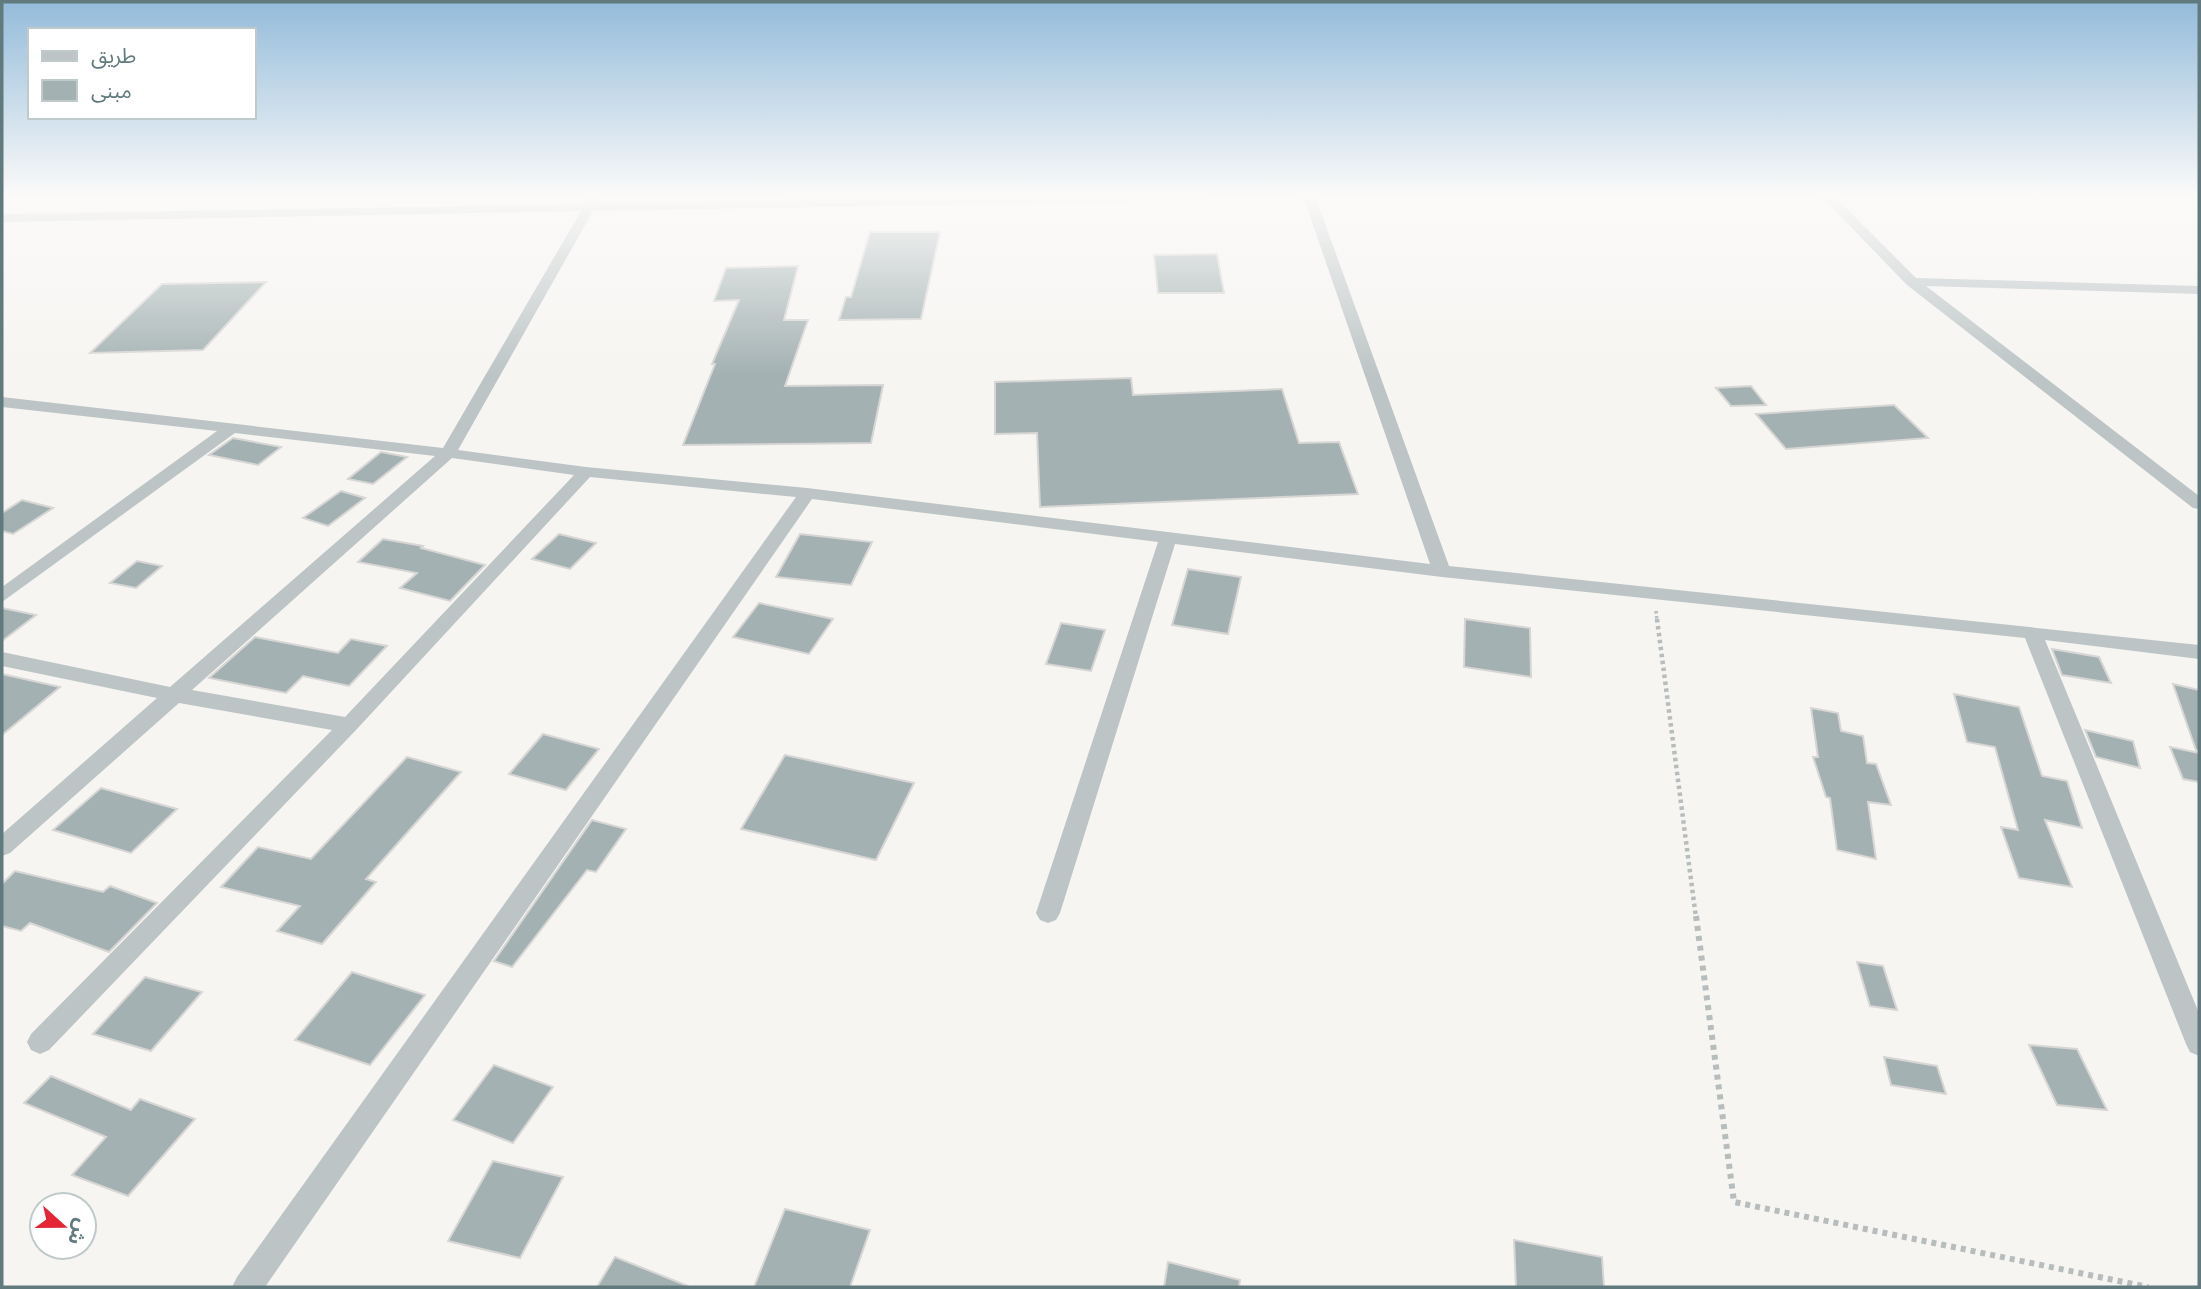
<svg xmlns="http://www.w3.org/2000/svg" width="2201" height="1289" font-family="Quicksand,'Noto Sans Arabic',sans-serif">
	<rect width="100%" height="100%" fill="#f6f5f2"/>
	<g fill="#a3b1b2" stroke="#d7d6d5" stroke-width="2">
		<path d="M870,232H940L921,319L839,320L846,297H851Z"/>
		<path d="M1217,254L1224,293H1158L1154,255Z"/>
		<path d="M798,266L784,320H808L785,386L883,385L871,443L683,445L715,364H712L739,300L714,301L726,268Z"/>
		<path d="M266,282L203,350L90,353L162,284Z"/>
		<path d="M1131,378L1133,395L1282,389L1299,443L1339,442L1358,494L1040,507L1037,433L995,434V382Z"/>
		<path d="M1751,386L1766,405L1731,406L1716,388Z"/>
		<path d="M1894,405L1928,438L1786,449L1756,414Z"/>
		<path d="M233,438L281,447L258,465L209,455Z"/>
		<path d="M381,452L407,457L373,484L348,479Z"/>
		<path d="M341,491L365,498L328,526L303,518Z"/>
		<path d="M22,500L53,508L13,534L2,531V513Z"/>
		<path d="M559,534L596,543L570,569L532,559Z"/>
		<path d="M800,534L872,542L851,585L776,577Z"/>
		<path d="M383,539L423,546L421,548L485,565L450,601L400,588L417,573L358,562Z"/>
		<path d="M137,561L162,566L136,588L110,583Z"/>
		<path d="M1188,569L1241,577L1228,634L1172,625Z"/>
		<path d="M759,603L833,619L809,654L733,637Z"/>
		<path d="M2,608L36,615L2,641Z"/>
		<path d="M1465,619L1530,628L1531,677L1464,667Z"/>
		<path d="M1061,623L1105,630L1091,671L1046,664Z"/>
		<path d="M255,637L338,653L351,639L387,646L349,686L303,676L286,693L209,678Z"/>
		<path d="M2052,649L2099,657L2111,683L2062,675Z"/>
		<path d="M2,674L60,687L2,735Z"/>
		<path d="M2173,684L2199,690V750H2196Z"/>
		<path d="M1954,694L2019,707L2042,776L2067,781L2082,828L2045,820L2072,887L2019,878L2001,827L2018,830L1995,747L1967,742Z"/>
		<path d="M1811,708L1838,713L1841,731L1863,736L1867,763L1876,764L1891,805L1868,802L1876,859L1837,850L1830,798L1826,797L1813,757H1818Z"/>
		<path d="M2085,730L2133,741L2140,768L2096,757Z"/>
		<path d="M543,734L599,749L566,790L509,774Z"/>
		<path d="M2170,747L2199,753V782L2183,779Z"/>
		<path d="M785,755L914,783L876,860L741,829Z"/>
		<path d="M407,757L461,772L366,879L376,882L322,944L277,931L300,906L221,887L258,847L311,859Z"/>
		<path d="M101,788L177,809L131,853L53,830Z"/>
		<path d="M592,820L626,829L596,872L587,870L512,967L494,961Z"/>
		<path d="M15,871L103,892L110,886L157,903L109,952L30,923L21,931L2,926V884Z"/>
		<path d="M1857,962L1883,966L1897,1010L1870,1006Z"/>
		<path d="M352,972L425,995L370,1065L295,1040Z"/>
		<path d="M145,977L202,992L151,1051L93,1034Z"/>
		<path d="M2029,1045L2077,1049L2107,1110L2057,1105Z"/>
		<path d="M1884,1057L1937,1066L1946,1094L1891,1085Z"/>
		<path d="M494,1065L553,1087L513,1143L453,1120Z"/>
		<path d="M51,1076L131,1110L140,1099L195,1119L128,1196L72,1175L106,1137L24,1103Z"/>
		<path d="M493,1161L563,1177L520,1258L448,1241Z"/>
		<path d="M785,1209L870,1230L850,1287H754Z"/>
		<path d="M1514,1240L1602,1257L1604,1287H1516Z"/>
		<path d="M615,1257L688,1286V1287H597Z"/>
		<path d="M1168,1262L1240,1280L1239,1287H1164Z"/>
	</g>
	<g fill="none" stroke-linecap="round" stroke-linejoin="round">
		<path stroke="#b7bcbd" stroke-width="3.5" stroke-dasharray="2.5 2.5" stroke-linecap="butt" d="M1656,611L1657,621"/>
		<path stroke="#b7bcbd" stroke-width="4.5" stroke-dasharray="3.5 3.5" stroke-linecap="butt" d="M1657,619L1696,918"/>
		<path stroke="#b7bcbd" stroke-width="6" stroke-dasharray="5 5" stroke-linecap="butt" d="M1696,916L1734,1202L2148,1287"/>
		<g fill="#bcc4c5" fill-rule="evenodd">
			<path d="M600,196L597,203L1008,196H1207L1201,200L593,211L458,450L586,467L807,488L1430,564L1303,196H1315L1449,566L2199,645V659L2045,640L2199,1013V1056L2190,1052L2186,1044L2025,638L1442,577L1175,544L1060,913L1056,920L1048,923L1040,920L1036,913L1158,542L812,499L265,1287H232L237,1277L796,497L590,477L356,730L49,1050L40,1054L31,1050L27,1042L31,1034L332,730L179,703L10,853L2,856V834L157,698L2,666V652L170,687L435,456L235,433L2,602V587L217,431L2,407V397L443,448L581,211L2,222V214L585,204L590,196ZM452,458L574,475L345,717L192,690Z"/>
			<path d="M1821,196H1834L1916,278L2199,286V294L1926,286L2199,496V509L2193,508L1907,285Z"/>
		</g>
	</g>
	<linearGradient id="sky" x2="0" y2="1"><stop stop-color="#93bbda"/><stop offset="0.52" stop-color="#fbfaf9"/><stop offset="1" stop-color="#fbfaf9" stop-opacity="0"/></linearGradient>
	<rect width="2201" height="376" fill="url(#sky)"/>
	<rect width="2201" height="1289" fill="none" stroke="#617a7d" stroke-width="7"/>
	<rect x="28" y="28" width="228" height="91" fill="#ffffff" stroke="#c0cacb" stroke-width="2"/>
	<rect x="42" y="51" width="35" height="10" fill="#bcc4c5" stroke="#c0cacb" stroke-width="2"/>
	<text x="91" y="63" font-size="21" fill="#617a7d">طريق</text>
	<rect x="42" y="80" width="35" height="21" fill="#a3b1b2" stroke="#c0cacb" stroke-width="2"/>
	<text x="91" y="98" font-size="21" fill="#617a7d">مبنى</text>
	<g transform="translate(63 1226) rotate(111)"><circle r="33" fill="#ffffff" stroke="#c0cacb" stroke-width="2"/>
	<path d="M0-5L12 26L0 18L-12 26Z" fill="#e32536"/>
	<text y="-10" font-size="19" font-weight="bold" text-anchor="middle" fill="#617a7d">ش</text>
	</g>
</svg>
